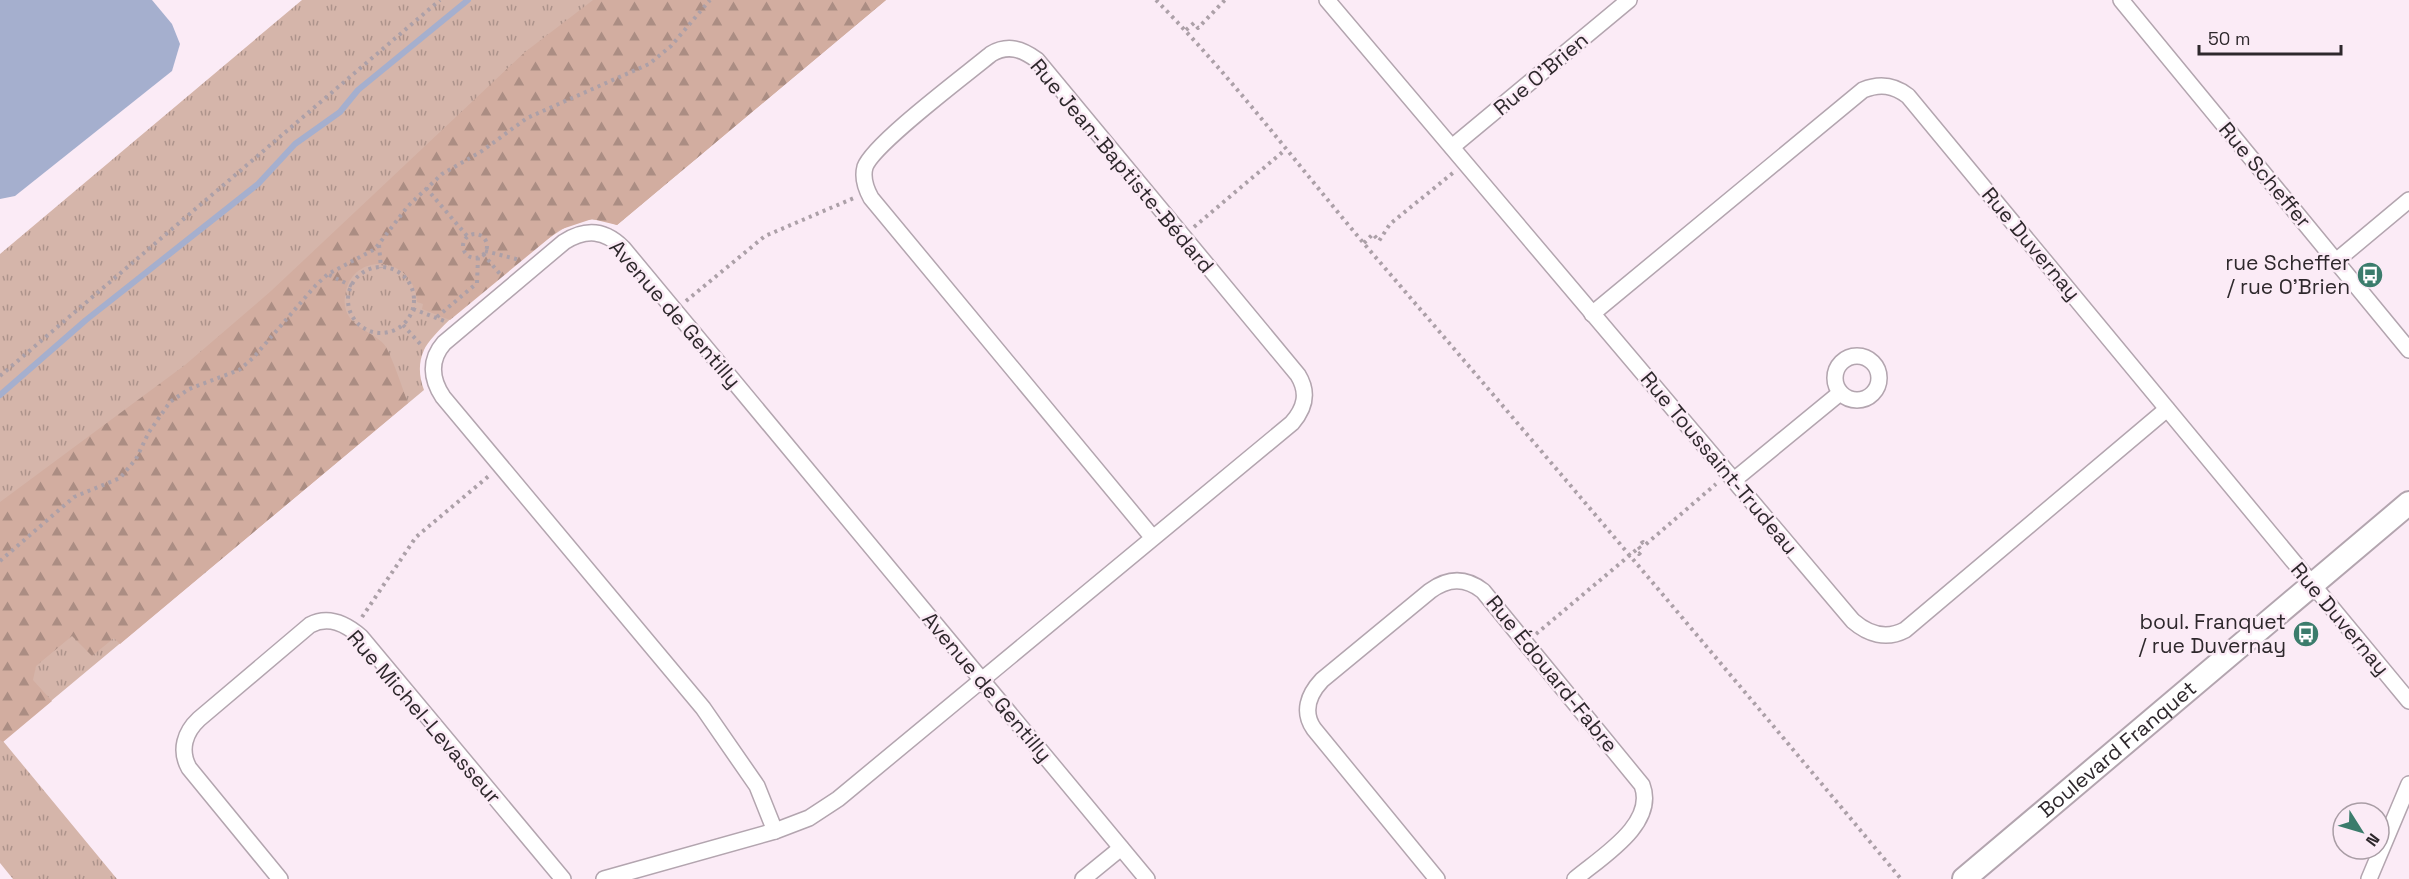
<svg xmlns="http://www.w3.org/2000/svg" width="2409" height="879" font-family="'Space Grotesk',sans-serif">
	<defs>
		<pattern id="grass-tufts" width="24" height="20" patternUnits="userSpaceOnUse" patternTransform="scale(1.5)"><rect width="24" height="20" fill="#d5b5aa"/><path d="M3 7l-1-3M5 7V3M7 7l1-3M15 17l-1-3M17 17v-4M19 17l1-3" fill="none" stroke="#ad938b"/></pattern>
		<pattern id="forest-firs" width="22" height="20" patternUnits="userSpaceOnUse" patternTransform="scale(1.5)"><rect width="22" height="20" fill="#d2ada0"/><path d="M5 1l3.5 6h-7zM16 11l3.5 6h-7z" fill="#ab8d83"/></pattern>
	</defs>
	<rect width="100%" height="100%" fill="#fbebf6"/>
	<path fill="url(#grass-tufts)" d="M302,0H886L617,225C603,220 592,217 577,222C551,230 435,325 424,350C418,363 419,377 424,390L3,741L117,879H13L0,863V254Z"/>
	<path fill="url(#forest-firs)" d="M593,0H886L617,225L592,219L559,230L450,320L422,309L423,304L417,302C414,256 355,251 346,291C337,328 376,330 386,347C395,364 401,385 408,403L120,644L114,638L92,656L72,636L36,666L33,680L52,701L3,742L0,740V502L185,365L271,291L525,52Z"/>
	<path fill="#a5afce" d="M0,0H152L172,24L180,44L172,71L15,196L0,199Z"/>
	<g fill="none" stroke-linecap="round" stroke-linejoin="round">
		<path stroke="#a5afce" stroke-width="6" d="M0,395L86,320L258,184L295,144L340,112L358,90L468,0"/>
		<defs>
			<g id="street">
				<path d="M1327,0L1853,621C1868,634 1886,640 1905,630L2167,409"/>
				<path d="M2121,0L2409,350"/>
				<path d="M1452,147L1629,0"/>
				<path d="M2336,261L2409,200"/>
				<path d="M1592,314L1863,90C1880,83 1894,85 1908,96L2409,701"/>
				<circle cx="1857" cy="378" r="22"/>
				<path d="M1734,480L1840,393"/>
				<path d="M775,831L757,786L703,708L443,397C431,379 429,360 444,343L564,242C586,228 605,230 623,248L1147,879"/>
				<path d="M280,879L189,768C179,750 185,732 199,719L310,625C329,615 346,624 361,637L563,879"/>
				<path d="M604,879L775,831L809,818L838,799L1292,423C1305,408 1309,393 1298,375L1037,60C1022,49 1008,44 991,54C967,74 873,144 865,167C862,178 866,189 871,198L1153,538"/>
				<path d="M1083,879L1121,848"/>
				<path d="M1437,879L1314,729C1302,712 1308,695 1322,680L1430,591C1448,578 1465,577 1483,591L1642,785C1657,824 1601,857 1575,879"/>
				<path d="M2369,879L2409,784"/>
			</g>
			<g id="secondary">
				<path id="s1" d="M1964,879L2409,503"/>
			</g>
		</defs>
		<use href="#street" stroke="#b3a5af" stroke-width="18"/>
		<use href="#secondary" stroke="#b3a5af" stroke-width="26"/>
		<g stroke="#aca0a8" stroke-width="4" stroke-dasharray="3 4.5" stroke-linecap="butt">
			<path d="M1156,0C1236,81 1304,174 1378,260C1554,465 1728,671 1901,879"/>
			<path d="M1186,30L1194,23L1198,28L1225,0"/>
			<path d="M426,188L468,237"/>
			<path d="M1194,227L1285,150"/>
			<circle cx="475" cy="246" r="12"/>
			<path d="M1364,243L1373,234L1379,241L1390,224L1454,172"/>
			<path d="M379,245L381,268"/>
			<path d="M485,251L520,260"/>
			<path d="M483,254L500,274"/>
			<circle cx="381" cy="300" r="33"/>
			<path d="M329,275L352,286"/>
			<path d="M686,301L765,236L854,198"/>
			<path d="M413,309L447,322"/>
			<path d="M437,317L477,283L478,257"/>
			<path d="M403,325L423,347"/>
			<path d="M0,376L440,0"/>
			<path d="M0,561L74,497L120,478L136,459L149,432L170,402L189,389L239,370L253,358L316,285L328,274L375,249L408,206L442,174L482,151L527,118L649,64L671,46L710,0"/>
			<path d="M362,617L416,537L490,475"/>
			<path d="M1536,634L1636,550L1639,554L1642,551L1638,546L1643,542L1645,545L1716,484"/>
		</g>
		<use href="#street" stroke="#fff" stroke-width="15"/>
		<use href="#secondary" stroke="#fff" stroke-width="22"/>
	</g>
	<defs>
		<symbol id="bus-disc" viewBox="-11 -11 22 22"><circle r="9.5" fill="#3b7c6c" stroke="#fbebf6"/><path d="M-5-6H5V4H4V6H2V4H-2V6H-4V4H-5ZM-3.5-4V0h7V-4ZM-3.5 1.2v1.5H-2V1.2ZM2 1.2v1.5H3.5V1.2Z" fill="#fff"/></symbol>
	</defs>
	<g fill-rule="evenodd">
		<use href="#bus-disc" x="2355" y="260" width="30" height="30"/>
		<use href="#bus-disc" x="2291" y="619" width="30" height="30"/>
	</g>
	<g text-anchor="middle" stroke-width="5" stroke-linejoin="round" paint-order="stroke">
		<g font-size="21" fill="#2e282c" stroke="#fbebf6">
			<text transform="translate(1541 74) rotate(-40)" y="7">Rue O'Brien</text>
			<text transform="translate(1122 166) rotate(50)" y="7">Rue Jean-Baptiste-Bédard</text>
			<text transform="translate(2265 175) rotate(50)" y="7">Rue Scheffer</text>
			<text transform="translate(2031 244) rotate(50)" y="7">Rue Duvernay</text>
			<text transform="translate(675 314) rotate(49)" y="7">Avenue de Gentilly</text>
			<text transform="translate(1719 463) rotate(50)" y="7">Rue Toussaint-Trudeau</text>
			<text transform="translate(2340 619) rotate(50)" y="7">Rue Duvernay</text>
			<text transform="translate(1552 674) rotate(51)" y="7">Rue Édouard-Fabre</text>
			<text transform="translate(987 687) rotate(50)" y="7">Avenue de Gentilly</text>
			<text transform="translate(424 717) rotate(49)" y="7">Rue Michel-Levasseur</text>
			<text dy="7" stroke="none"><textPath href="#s1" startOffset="201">Boulevard Franquet</textPath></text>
		</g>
		<g font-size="21" fill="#2e282c" stroke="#fbebf6" text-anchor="end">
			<text x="2350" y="270">rue Scheffer<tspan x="2350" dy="24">/ rue O'Brien</tspan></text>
			<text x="2286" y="629">boul. Franquet<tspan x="2286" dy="24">/ rue Duvernay</tspan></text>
		</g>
	</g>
	<g transform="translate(2361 831) rotate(127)"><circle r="28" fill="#fbebf6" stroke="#a99da5" stroke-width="1.5"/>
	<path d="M0-4.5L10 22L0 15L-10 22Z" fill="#3b7c6c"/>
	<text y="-9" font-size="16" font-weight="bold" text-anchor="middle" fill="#2e282c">N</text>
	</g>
	<path d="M2199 45v9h142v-9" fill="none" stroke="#2e282c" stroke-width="3"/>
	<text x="2208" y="45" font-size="18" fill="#2e282c" stroke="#fbebf6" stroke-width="4.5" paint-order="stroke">50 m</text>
</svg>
